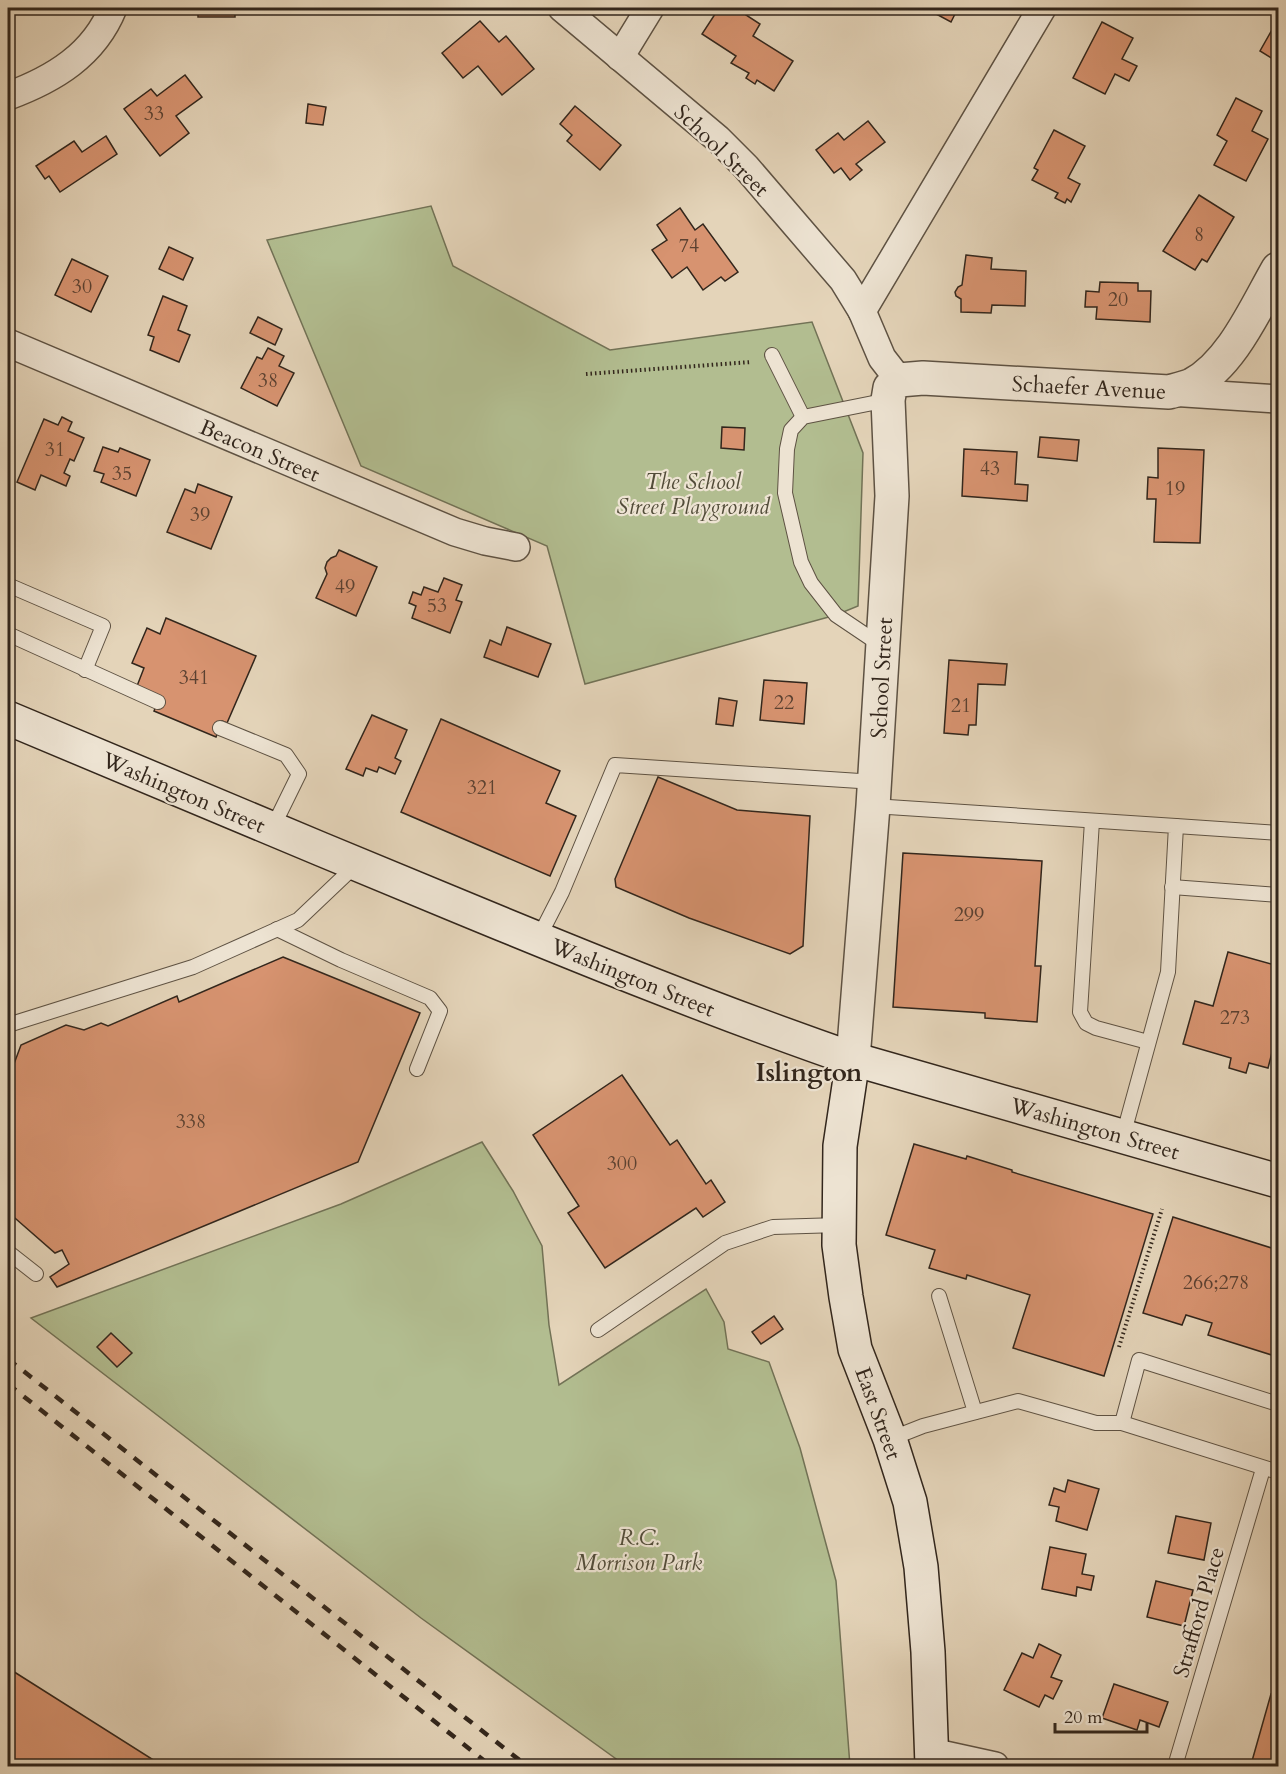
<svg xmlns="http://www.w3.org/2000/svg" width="1286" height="1774" font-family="Cardo,serif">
	<rect width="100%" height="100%" fill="#e4d4b9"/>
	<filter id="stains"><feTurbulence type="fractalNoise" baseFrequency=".00333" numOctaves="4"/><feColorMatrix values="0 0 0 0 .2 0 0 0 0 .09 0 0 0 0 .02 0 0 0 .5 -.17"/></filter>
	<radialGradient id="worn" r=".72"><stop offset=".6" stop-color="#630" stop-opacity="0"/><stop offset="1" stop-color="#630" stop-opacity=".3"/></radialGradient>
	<g fill="#b2bd90" stroke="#727256" stroke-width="1.5">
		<path d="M431,206L453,266L610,350L812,322L863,453L858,606L836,615L585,684L547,546L361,466L267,240Z"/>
		<path d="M482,1142L513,1191L542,1246L549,1325L559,1385L706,1289L724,1322L728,1349L769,1362L800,1448L836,1581L850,1766H626L421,1618L31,1318L341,1204Z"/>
	</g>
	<g fill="#d79370" stroke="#32261c" stroke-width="1.5">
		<rect x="198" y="8" width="37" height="9"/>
		<path d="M719,8H730L733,10L735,8H745L749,10L746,15L760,24L753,36L793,61L774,91L757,80L755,84L746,78L749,73L731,63L736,56L702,34Z"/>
		<path d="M925,8H958L951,22Z"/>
		<path d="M1278,19V62L1260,51Z"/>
		<path d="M480,21L499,42L506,36L534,69L502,95L478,66L463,78L442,53Z"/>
		<path d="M1102,22L1133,38L1122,59L1137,66L1129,81L1115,74L1105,94L1073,78Z"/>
		<path d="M185,75L202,97L176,116L189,133L160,156L124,109L151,89L157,96Z"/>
		<path d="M1236,98L1262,111L1252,131L1268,139L1246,181L1214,165L1227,141L1217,135Z"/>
		<path d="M308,104L326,107L323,125L306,123Z"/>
		<path d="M575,106L621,145L600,170L567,141L572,135L560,124Z"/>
		<path d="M868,121L885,142L856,164L862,170L850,180L841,168L834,173L816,150L838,133L844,140Z"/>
		<path d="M1054,130L1085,146L1068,178L1080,184L1071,202L1067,199L1065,203L1055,198L1058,193L1032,180L1038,170L1034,168Z"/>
		<path d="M106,136L117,154L60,192L49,176L45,179L36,166L74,141L82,152Z"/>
		<path d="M1199,195L1234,217L1207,262L1202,259L1195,270L1163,251Z"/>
		<path d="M680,208L695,230L703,224L738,272L725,281L721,277L703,290L687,267L672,278L652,250L667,240L657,225Z"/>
		<path d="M169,247L193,258L183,280L159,269Z"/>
		<path d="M966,255L992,258L991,269L1026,271L1025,306L992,305L991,313L961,312V299L956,296L955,292L958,287L962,285Z"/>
		<path d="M72,259L108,276L91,312L55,295Z"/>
		<path d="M1100,282L1138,283V291H1151L1150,322L1096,319L1097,307H1085L1086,291L1099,292Z"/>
		<path d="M163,296L187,306L178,330L190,335L179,362L150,350L154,337L148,335Z"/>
		<path d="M258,317L282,329L275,345L250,333Z"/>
		<path d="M268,348L284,356L279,366L294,373L277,406L241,388L257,357L262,359Z"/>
		<path d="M62,417L72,422L68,431L84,438L74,461L70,459L64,473L70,476L66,486L41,475L35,490L17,482L44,419L58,425Z"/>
		<path d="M722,427L745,428L744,450L721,448Z"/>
		<path d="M1040,437L1079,440L1077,461L1038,457Z"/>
		<path d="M103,447L118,452L120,448L150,460L136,496L101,482L104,474L94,471Z"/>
		<path d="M1158,448L1204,450L1200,543L1154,542L1156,499H1147L1148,477L1158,478Z"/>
		<path d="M964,449L1017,452L1015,484L1028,485L1027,501L962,496Z"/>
		<path d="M198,484L232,497L211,549L167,532L185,489L195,493Z"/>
		<path d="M339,550L377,567L356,616L316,598L327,574L325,568L327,562L331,558L336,556Z"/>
		<path d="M444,578L462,585L456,600L462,602L450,633L412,618L416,606L409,603L413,592L421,595L424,587L438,592Z"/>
		<path d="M166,618L256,656L227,723L222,721L216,737L154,711L160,696L137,686L144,668L132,663L147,628L160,634Z"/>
		<path d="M507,627L551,644L538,677L484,657L490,640L501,645Z"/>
		<path d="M949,660L1007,664L1005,685L978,684L976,725H969L968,735L944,733Z"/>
		<path d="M764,680L807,683L804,724L760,720Z"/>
		<path d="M719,698L737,701L733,726L716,724Z"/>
		<path d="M372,715L407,730L395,758L401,761L395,774L379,767L377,772L366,768L363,776L346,769Z"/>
		<path d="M441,719L560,771L546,803L576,816L550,876L401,812Z"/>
		<path d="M658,777L737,810L810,816L803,946L790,954L689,918L616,887L615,879Z"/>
		<path d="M903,853L1042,861L1035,966H1041L1037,1022L985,1018V1013L893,1007Z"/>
		<path d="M1228,952L1278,966V1029L1268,1068L1249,1063L1246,1073L1229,1068L1231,1058L1183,1044L1195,1001L1213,1006Z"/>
		<path d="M283,957L420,1013L358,1162L57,1287L50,1277L69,1264L62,1250L55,1253L8,1212V1080L21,1045L66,1025L84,1030L101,1023L108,1026L177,996L179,1002Z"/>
		<path d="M622,1075L670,1145L677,1140L706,1184L711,1180L725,1202L703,1217L696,1208L605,1268L568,1213L579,1206L533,1135Z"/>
		<path d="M914,1144L966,1159L967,1156L1012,1170V1172L1153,1214L1104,1376L1013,1348L1030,1295L967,1275L966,1279L929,1268L935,1250L886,1235Z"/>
		<path d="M1173,1217L1278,1250V1357L1208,1335L1212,1323L1186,1315L1182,1325L1143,1313Z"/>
		<path d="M774,1316L783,1329L761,1344L752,1332Z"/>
		<path d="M111,1333L132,1353L117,1367L97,1347Z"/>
		<path d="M1068,1480L1099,1489L1087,1530L1056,1521L1059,1507L1049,1505L1054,1488L1065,1492Z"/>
		<path d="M1176,1516L1211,1523L1204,1560L1168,1553Z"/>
		<path d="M1050,1547L1086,1554L1082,1574L1094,1576L1091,1590L1077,1587L1076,1596L1042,1589Z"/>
		<path d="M1156,1581L1193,1590L1184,1626L1147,1617Z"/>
		<path d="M1039,1644L1061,1655L1051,1677L1062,1681L1053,1699L1045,1695L1039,1707L1004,1690L1022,1653L1033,1658Z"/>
		<path d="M8,1668L163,1766H8Z"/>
		<path d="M1114,1684L1168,1702L1159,1727L1140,1720L1137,1730L1102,1718Z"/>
		<path d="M1271,1694L1278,1696V1766H1270L1252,1761Z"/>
	</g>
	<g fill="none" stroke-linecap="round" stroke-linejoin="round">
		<defs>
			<g id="service">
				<path d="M772,355L803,417"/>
				<path d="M8,585L103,626L85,670"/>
				<path d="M8,634L158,702"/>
				<path d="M882,646L836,615L811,583L801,562L785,493L787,449L791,430L803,417L888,400"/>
				<path d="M220,728L286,755L299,774L272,829"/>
				<path d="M873,806L1176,826L1168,972L1123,1136"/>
				<path d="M1092,821L1080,1012L1086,1023L1096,1028L1148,1042"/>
				<path d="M1176,826L1278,833"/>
				<path d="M1172,887L1278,895"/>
				<path d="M277,929L341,960L430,998L440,1011L417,1069"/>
				<path d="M538,939L562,892L615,765L875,782"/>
				<path d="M8,1025L193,967L298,920L357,864"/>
				<path d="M8,1252L36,1274"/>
				<path d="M939,1296L975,1412"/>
				<path d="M598,1330L725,1243L773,1227L839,1225"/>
				<path d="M1122,1423L1139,1360L1278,1404"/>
				<path d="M890,1439L923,1426L1018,1401L1096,1423H1122L1278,1472"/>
				<path d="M1175,1766L1263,1469"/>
			</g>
			<g id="minor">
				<path d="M562,8L718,139L746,167L843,280L862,311L882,358L899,380"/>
				<path d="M620,57L650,8"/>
				<path d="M8,96C54,79 94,55 113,8"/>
				<path d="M862,311L1042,8"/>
				<path d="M8,343L455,532L485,541L516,547"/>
				<path d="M1170,392L1278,399"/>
				<path d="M931,1752L995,1766"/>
			</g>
			<path id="tertiary" d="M853,1059L873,806L892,496L888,400L890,388L899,380L923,378L1169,392C1176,390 1185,388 1192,385C1232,364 1256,307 1278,269"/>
			<g id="secondary">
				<path d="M8,718C155,780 303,842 451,903C584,958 717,1012 853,1059L1278,1181"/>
				<path d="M853,1059L840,1146L839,1245L846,1297L855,1349L890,1439L910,1502L921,1567L928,1652L932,1766"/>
			</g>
		</defs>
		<use href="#service" stroke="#5e5243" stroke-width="16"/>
		<use href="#minor" stroke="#5e5243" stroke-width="30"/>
		<use href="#tertiary" stroke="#5e5243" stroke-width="36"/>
		<use href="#secondary" stroke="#32261c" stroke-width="36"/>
		<g stroke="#32261c" stroke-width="4" stroke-dasharray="1.5 3" stroke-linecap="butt">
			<path d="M586,374L751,362"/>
			<path d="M1119,1347L1162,1209"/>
		</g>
		<use href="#service" stroke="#ede3d2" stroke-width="14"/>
		<use href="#minor" stroke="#ede3d2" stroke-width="27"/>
		<use href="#tertiary" stroke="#ede3d2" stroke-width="33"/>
		<use href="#secondary" stroke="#ede3d2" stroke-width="33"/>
		<g stroke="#32261c" stroke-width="4.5" stroke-dasharray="10 10" stroke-linecap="butt">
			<path d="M8,1359L527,1766"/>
			<path d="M8,1384L491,1766"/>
		</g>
	</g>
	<g text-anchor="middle" stroke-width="4.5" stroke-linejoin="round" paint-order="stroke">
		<g font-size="20" fill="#5b4131">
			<text x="154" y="120">33</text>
			<text x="1199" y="241">8</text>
			<text x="689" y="252">74</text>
			<text x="82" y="293">30</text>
			<text x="1118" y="306">20</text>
			<text x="268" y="387">38</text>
			<text x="55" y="456">31</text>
			<text x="990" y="475">43</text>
			<text x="122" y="480">35</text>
			<text x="1175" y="495">19</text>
			<text x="200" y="521">39</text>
			<text x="345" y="593">49</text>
			<text x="437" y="612">53</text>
			<text x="194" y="684">341</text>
			<text x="784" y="709">22</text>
			<text x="961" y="712">21</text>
			<text x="482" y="794">321</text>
			<text x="969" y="921">299</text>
			<text x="1235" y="1024">273</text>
			<text x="191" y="1128">338</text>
			<text x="622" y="1170">300</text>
			<text x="1216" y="1289">266;278</text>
		</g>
		<g font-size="22" fill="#32261c" stroke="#ede3d2">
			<text transform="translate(722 150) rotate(44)" y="8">School Street</text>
			<text transform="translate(1089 387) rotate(3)" y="8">Schaefer Avenue</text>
			<text transform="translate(260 450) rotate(23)" y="8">Beacon Street</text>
			<text transform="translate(881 678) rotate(-87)" y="8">School Street</text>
			<text transform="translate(184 792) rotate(23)" y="8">Washington Street</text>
			<text transform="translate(633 977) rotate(22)" y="8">Washington Street</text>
			<text transform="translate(1095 1128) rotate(16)" y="8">Washington Street</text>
			<text transform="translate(879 1413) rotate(70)" y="8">East Street</text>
			<text transform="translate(1198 1612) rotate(-74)" y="8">Strafford Place</text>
		</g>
		<g font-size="22" font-style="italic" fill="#524c39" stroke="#ede3d2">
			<text x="693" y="489">The School<tspan x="693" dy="25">Street Playground</tspan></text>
			<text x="639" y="1545">R.C.<tspan x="639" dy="25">Morrison Park</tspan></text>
		</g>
		<g font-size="26" font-weight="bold" fill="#32261c" stroke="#ede3d2">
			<text x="809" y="1081">Islington</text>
		</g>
	</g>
	<rect width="1286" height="1774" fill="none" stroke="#e4d4b9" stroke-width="30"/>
	<rect x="9" y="9" width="1268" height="1756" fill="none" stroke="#32261c" stroke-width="3"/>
	<rect x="15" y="15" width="1256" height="1744" fill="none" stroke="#32261c" stroke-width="1.5"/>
	<path d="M1055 1723v9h92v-9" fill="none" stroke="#32261c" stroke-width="3"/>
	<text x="1064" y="1723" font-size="18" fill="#32261c" stroke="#ede3d2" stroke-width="4.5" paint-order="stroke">20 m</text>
	<rect width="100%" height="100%" filter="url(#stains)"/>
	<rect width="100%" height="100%" fill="url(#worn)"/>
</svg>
